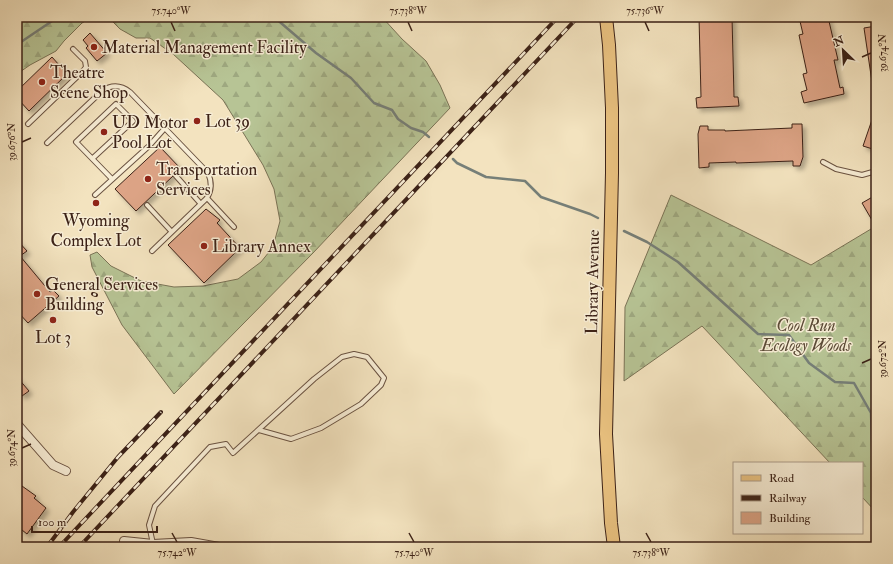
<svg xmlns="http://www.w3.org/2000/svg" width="893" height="564" font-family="'IM FELL Double Pica',serif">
	<defs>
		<pattern id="forest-firs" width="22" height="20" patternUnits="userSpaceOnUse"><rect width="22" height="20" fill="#b7c495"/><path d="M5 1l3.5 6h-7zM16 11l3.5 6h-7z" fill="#9ea880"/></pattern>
		<filter id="shadow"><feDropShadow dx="3.5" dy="3.5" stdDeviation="2" flood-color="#0004"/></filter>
	</defs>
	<rect width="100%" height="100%" fill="#f3e3bf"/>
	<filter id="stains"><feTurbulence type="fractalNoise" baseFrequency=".005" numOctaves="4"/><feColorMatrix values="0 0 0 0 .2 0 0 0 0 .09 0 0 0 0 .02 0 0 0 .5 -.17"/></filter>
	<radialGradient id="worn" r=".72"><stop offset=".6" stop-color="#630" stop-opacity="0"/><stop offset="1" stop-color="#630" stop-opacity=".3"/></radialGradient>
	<g fill="url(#forest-firs)" stroke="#7a7356">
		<path d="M20,17H92L82,23L64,41L56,51L30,65L17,74V20Z"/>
		<path d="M103,17H382L402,39L426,61L440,85L450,108L313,253L174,394L122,325L92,267L90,255L97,252L111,266L141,281L174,287L203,286L238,279L261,262L273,247L280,221L274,189L263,165L223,100L173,54L150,38H136L120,29L109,18Z"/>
		<path d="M671,195L811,265L876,226V512L862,497V463H830L702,326L624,381L625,307Z"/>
	</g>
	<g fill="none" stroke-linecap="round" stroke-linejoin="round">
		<g stroke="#767f78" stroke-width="2.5">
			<path d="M274,17L316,53L351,78L374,103L392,110L398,119L411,128L423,132L429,137"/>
			<path d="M17,44H18L58,17"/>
			<path d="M453,159L457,163L486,177L525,181L541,197L590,214L598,218"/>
			<path d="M624,231L647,242L678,262L758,334L789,335L809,363L835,382L854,383L871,413L873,472L876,476"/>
		</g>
	</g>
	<g fill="#dda486" stroke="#3c2217" filter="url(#shadow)">
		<path d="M699,17H732L734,97H738L739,106L697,108L696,98L701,97Z"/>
		<path d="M799,17H828L838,60H834L840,88L843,87L844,94L804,103L801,92L807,90L803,74L807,73L799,35L803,34Z"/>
		<path d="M876,26V81L872,82L864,28Z"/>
		<path d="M90,33L107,53L97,61L86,48L88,46L83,40Z"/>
		<path d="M52,57L67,74L29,111L17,98V91Z"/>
		<path d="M875,111H876V150L863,146Z"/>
		<path d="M792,124H802L803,157L800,166H793V161L736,163V162L709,163V167L699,168L698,134L700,126H708V130H725V131L792,128Z"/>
		<path d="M160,147L181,169L177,173L173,174V176L136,211L115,189Z"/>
		<path d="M876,195V227L862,203Z"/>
		<path d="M206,209L220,220L217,223L240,248L204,283L168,245Z"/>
		<path d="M17,240L27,251L20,256L50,292L53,290L59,296L28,323L17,311Z"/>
		<path d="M17,377L29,391L22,396L17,390Z"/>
		<path d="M22,486L36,496L34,498L46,508L27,534L17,526V492Z"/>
	</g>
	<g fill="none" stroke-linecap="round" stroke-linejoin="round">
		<defs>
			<g id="lane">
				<path d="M28,124L83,71L86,67L85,61L73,49"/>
				<path d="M47,143L102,91C112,84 121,85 130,92L208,173C212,182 212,190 207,198L152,251"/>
				<path d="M93,158L133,121L116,104L76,142L112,179"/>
				<path d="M823,162L836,169L862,175L876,171"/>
				<path d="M176,176L200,203"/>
				<path d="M95,195L149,146L165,128"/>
				<path d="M207,198L234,227"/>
				<path d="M147,205L171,231"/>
				<path d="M153,544L149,525L155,506L210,447L226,444L233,453L314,379L342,357L354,354L367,357L384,378L381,385L361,404L321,428L291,439L259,430"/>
			</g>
			<g id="street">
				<path d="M17,424L53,465L66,471"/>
				<path d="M124,541L153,544L191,542L219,547"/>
			</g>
			<path id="primary" d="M606,17L609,45L612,108V173L606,434L611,523L614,547"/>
		</defs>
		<use href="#lane" stroke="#6a5241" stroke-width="6"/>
		<use href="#street" stroke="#6a5241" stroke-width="10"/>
		<use href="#primary" stroke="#3c2217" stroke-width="14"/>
		<use href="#lane" stroke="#f7edd5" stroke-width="4"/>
		<use href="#street" stroke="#f7edd5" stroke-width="8"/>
		<use href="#primary" stroke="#eac280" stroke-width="12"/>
		<defs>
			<g id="rail">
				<path d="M93,294L96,295"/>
				<path d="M47,547L73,512L118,457L161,412"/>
				<path d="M59,547L558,17"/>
				<path d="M79,547L578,17"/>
			</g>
		</defs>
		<use href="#rail" stroke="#3c2217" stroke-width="4"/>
		<use href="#rail" stroke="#f7edd5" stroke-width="2.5" stroke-dasharray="8" stroke-linecap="butt"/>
	</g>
	<path fill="none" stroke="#3c2217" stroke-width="1.5" d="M171,22L175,31M408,22L412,31M645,22L649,31M862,57L871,53M22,142L31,138M862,363L871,359M22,448L31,444M172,533L177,542M409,533L414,542M646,533L651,542"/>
	<g fill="#8f2418" stroke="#f7edd5" stroke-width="1.5">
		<circle cx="94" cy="47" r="4"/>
		<circle cx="42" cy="82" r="4"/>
		<circle cx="197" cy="121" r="4"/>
		<circle cx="104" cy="132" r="4"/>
		<circle cx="148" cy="179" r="4"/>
		<circle cx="96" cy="203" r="4"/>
		<circle cx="204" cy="246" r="4"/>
		<circle cx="37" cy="294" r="4"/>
		<circle cx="53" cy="320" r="4"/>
	</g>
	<g text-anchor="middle" stroke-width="3" stroke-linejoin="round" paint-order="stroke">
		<g font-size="17" fill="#3c2217" stroke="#f7edd5" text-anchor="start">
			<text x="102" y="53">Material Management Facility</text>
			<text x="50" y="78">Theatre<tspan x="50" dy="20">Scene Shop</tspan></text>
			<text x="205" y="127">Lot 39</text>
			<text x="112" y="128">UD Motor<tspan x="112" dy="20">Pool Lot</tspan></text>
			<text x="156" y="175">Transportation<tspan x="156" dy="20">Services</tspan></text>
			<text x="96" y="226" text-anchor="middle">Wyoming<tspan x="96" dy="20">Complex Lot</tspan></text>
			<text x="212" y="252">Library Annex</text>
			<text x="45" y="290">General Services<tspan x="45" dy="20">Building</tspan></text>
			<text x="53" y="343" text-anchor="middle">Lot 3</text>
		</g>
		<g font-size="17" fill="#3c2217" stroke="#f7edd5">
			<text transform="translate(592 282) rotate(-89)" y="6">Library Avenue</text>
		</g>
		<g font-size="17" font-style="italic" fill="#5b4a36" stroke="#f7edd5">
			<text x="806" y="331">Cool Run<tspan x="806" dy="20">Ecology Woods</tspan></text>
		</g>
	</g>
	<rect width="893" height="564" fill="none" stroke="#f3e3bf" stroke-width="44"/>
	<rect x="733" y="462" width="130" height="72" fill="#f7edd5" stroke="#ac9c89"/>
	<rect x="741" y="475" width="20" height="6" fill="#eac280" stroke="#ac9c89"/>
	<text x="769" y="482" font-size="12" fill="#3c2217">Road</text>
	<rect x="741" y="495" width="20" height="6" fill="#3c2217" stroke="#ac9c89"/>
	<text x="769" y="502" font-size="12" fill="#3c2217">Railway</text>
	<rect x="741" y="512" width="20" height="12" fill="#dda486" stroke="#ac9c89"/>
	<text x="769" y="522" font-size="12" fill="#3c2217">Building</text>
	<g transform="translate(843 50) rotate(335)" stroke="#f7edd5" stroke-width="3" paint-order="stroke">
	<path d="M0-3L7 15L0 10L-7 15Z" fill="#3c2217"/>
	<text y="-6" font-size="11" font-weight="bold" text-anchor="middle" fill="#3c2217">N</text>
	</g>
	<path d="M32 526v6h125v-6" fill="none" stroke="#3c2217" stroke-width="2"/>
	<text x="38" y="526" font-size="12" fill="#3c2217" stroke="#f7edd5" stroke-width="3" paint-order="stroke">100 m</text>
	<rect x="22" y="22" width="849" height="520" fill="none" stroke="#3c2217" stroke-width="1.5"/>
	<g font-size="10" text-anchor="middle" fill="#3c2217">
		<text x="171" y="14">75.740°W</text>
		<text x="408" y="14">75.738°W</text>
		<text x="645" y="14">75.736°W</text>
		<text transform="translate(882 53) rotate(-90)" y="4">39.674°N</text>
		<text transform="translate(11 142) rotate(-90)" y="4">39.676°N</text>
		<text transform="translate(882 359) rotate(-90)" y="4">39.672°N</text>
		<text transform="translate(11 448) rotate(-90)" y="4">39.674°N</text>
		<text x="177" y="556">75.742°W</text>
		<text x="414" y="556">75.740°W</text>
		<text x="651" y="556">75.738°W</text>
	</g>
	<rect width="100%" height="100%" filter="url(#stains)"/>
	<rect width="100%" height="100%" fill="url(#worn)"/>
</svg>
